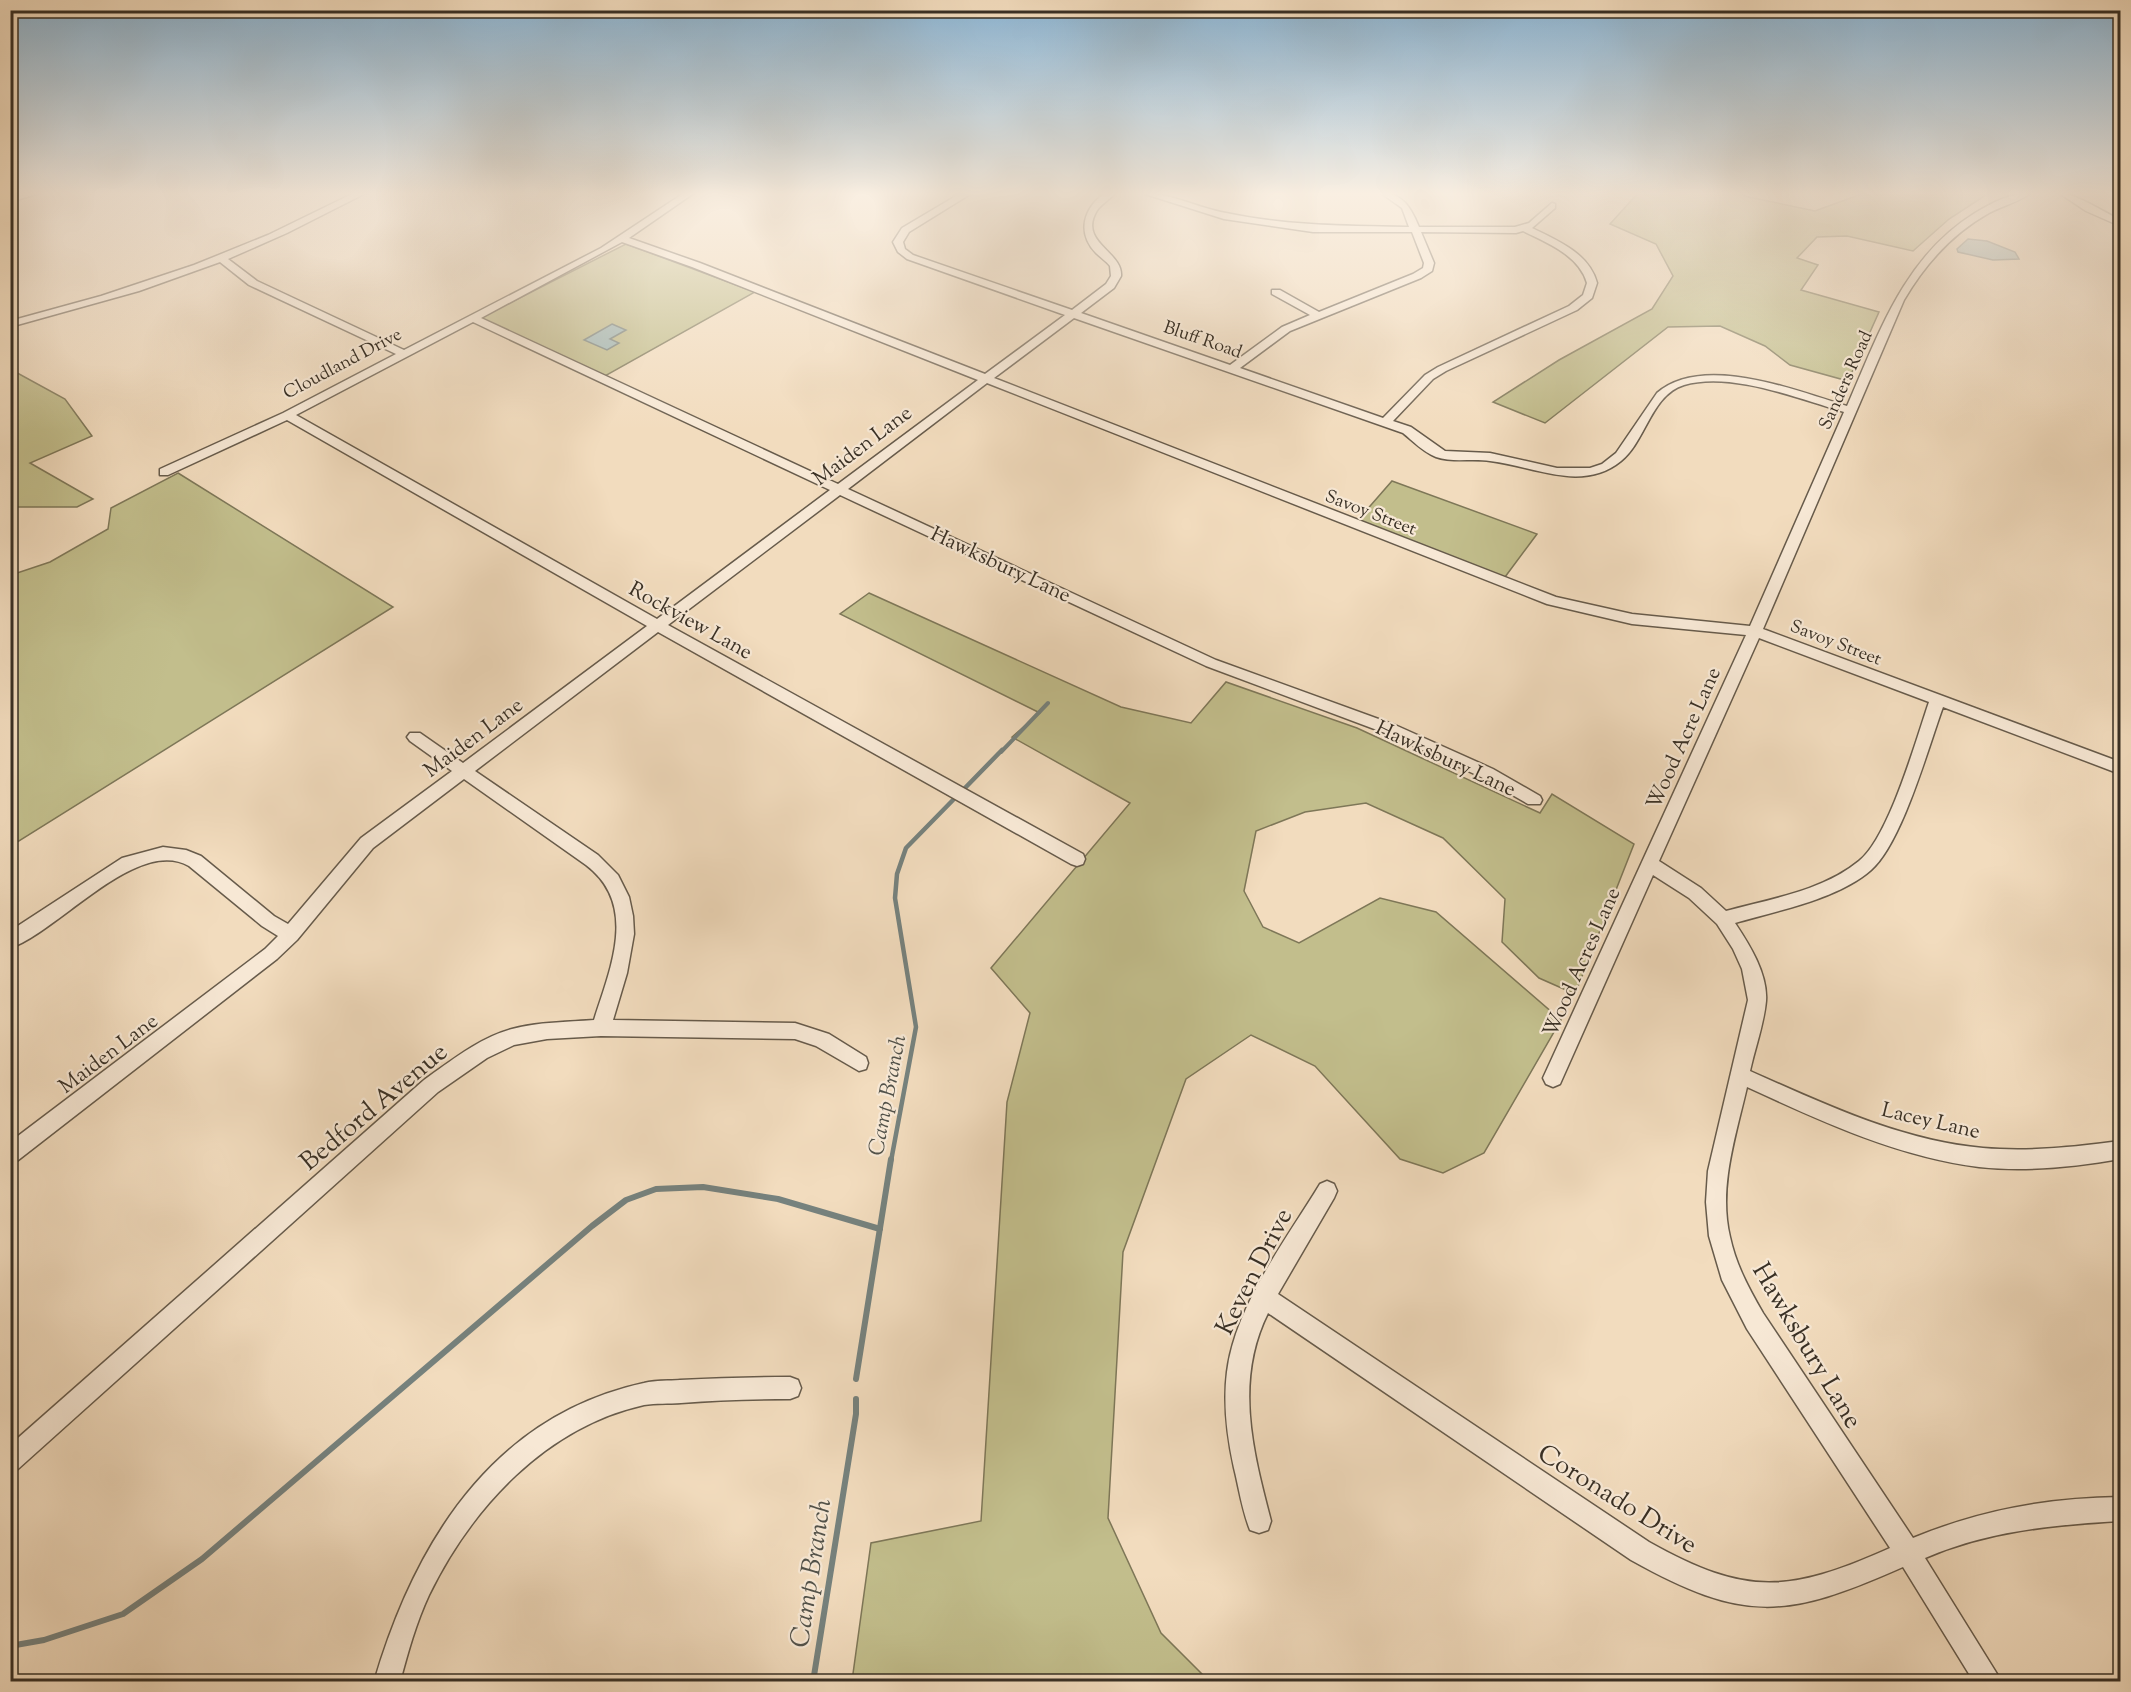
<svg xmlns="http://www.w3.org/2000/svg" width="2131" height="1692" font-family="'Sorts Mill Goudy',serif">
	<rect width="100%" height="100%" fill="#f2dcbe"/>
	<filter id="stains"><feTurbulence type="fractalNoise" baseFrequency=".00333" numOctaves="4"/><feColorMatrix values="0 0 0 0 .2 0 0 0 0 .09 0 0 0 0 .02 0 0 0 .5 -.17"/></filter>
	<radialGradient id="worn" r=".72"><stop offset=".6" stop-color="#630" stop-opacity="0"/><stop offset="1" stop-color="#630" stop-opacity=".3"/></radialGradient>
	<g fill="#c2be8c" stroke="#7e7758" stroke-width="1.5">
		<path d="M1638,193H1746L1744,196L1815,211L1864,193H1989L1949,219L1913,251L1847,236L1817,237L1797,258L1818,265L1801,290L1879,312L1848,381L1790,365L1765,346L1720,326L1668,327L1545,423L1493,402L1559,360L1652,309L1673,276L1656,244L1610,224Z"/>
		<path d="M626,244L755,292L605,376L480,318Z"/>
		<path d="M10,369L65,399L92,436L30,463L93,499L77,507H11Z"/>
		<path d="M178,473L393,607L11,846V575L50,562L108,529L111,508Z"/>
		<path d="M1392,481L1537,534L1505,577L1357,521Z"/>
		<path d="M869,593L1121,707L1191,723L1226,682L1357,728L1540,813L1552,794L1634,844L1575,994L1539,978L1502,942L1505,899L1443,838L1366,803L1305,812L1256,831L1244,891L1263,927L1299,943L1380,898L1436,912L1561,1020L1484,1153L1443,1173L1400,1159L1315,1066L1251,1035L1186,1079L1123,1252L1108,1518L1161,1633L1209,1681H852L871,1543L981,1521L1007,1102L1030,1013L991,968L1130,803L1012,737L1040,713L840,614Z"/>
	</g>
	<g fill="#9fb9ba" stroke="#76827e" stroke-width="1.5">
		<path d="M1968,239L1987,241L2015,252L2019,259L1993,260L1958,252L1957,249Z"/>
		<path d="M612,324L626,330L610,339L619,343L607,350L584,340Z"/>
	</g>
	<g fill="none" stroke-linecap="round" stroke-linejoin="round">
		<path stroke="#76827e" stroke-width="4" d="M1001,752L1048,703"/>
		<g stroke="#76827e" stroke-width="4.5">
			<path d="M965,788L1002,750"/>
			<path d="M891,1161L916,1027L895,898L897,874L906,848L953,800"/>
		</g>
		<g stroke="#76827e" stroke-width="6">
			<path d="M856,1379L891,1159"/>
			<path d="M10,1646L44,1640L123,1614L202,1559L592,1226L626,1200L656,1189L703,1187L778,1199L880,1229"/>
			<path d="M813,1682L856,1414V1399"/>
		</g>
		<defs>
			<g id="minor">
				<path d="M24,193H40L10,202V196Z"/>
				<path d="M354,193H366L287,233L228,259L257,281L404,350L601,248L684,193H694L629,238L700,263L985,374L1065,315L907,259L898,252L893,242L902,228L961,193H972L909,232L903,242L905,249L913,255L1072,310L1106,284L1111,276L1110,266C1106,261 1101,258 1096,253C1076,232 1084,208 1105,193H1115C1110,199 1103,203 1098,209C1076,242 1123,251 1121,276L1114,288L1081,313L1230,365L1282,327L1310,315L1272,294V290H1280L1319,312L1413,274L1423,268L1424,263L1412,232H1313L1224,219L1142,193C1171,193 1198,208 1226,213C1287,226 1347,226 1409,227L1402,208L1381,193C1403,193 1411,208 1419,227H1515L1529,223L1552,203L1555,204V208L1532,228C1558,241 1589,253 1597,283L1592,298L1577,310L1446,371L1433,379L1393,421L1411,427L1445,451L1490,453L1557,468H1590L1602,464L1616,453L1657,393C1703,353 1796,391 1847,406C1879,333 1904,257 1975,213C1992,203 2010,193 2030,193C2020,202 2001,206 1989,213C1952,234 1925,264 1904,300L1763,629L2120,762V774L1943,707C1928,748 1902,843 1871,870C1838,899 1777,911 1735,923C1749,944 1768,974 1766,1001C1764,1024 1755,1048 1750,1071C1824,1104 1902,1141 1983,1148C2029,1152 2075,1147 2120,1141V1159C2075,1167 2026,1172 1979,1167C1898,1157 1821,1121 1747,1087C1736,1135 1718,1188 1730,1237C1736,1265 1749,1289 1763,1313L1913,1538C1981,1510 2047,1498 2120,1497V1521C2052,1525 1988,1531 1925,1558L2002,1682H1974L1903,1567C1786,1619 1744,1623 1631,1560L1268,1313C1234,1381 1253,1452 1271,1521L1268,1530L1259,1533L1250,1530C1242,1510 1239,1488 1234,1468C1227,1436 1223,1404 1227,1372C1235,1306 1286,1240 1320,1184L1327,1181L1334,1184L1337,1191L1334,1198L1278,1294L1649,1542C1747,1597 1789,1593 1890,1548L1747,1329L1722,1280L1709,1236L1706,1202L1708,1171L1748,1000L1742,969L1733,949L1717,924L1689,898L1653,875L1560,1084L1553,1087L1546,1084L1543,1078L1746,635L1632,624L1547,604L987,383L848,489L1216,660L1395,725L1493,769L1540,796L1542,800L1540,804H1528L1481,777L1385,733L1206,666L840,495L668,625L1083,854L1085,859L1083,864L1077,866L1071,864L658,632L475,771L598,855L618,875L629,897L633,916L634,934L627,973L613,1020L795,1023L829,1034L866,1057L868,1063L866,1069L859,1071L816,1046L795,1039L601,1036L547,1039L514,1045L487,1058L438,1092L18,1469L10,1473V1445L424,1080C451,1061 479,1038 512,1029C538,1022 567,1022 594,1020C610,969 639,905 586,865L464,779L373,848L297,940L277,959L17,1161L10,1163V1142L265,949L278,936L262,926L189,866C137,836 58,932 10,948V931L122,858L163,847L186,850L201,856L274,916L288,924L361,838L452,771L410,741L407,737L410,733H420L463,763L647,626L287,420L168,475H160V469L283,413L396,354L249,285L220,262L139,291L10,327V321L101,296L194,265L268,235ZM1523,231C1547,243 1579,255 1587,283L1583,295L1569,306L1438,367L1425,375L1383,418L1240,368L1290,331L1421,278L1432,271L1434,263L1421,232L1516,233ZM622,242L692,267L978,380L838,484L481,318ZM1074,318L1403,433C1413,441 1423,452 1436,457C1453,463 1472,458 1490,461C1533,466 1582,493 1621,461C1646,441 1651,395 1684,385C1731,371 1799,399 1844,412L1750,626L1632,614L1556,597L994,378ZM473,322L830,490L657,619L296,415ZM1759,638L1929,702C1916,740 1889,837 1859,861C1823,891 1769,899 1726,911L1701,888L1659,861Z"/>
				<path d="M2059,193C2075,193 2104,212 2120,220V226L2086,211Z"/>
				<path d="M790,1377L798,1380L801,1388L798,1396L790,1399C753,1399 717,1400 681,1403C669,1404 656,1403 644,1405C546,1427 472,1507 429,1595C416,1623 408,1652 400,1682H374C415,1542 493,1416 644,1383C656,1380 669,1381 680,1380C717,1378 753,1377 790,1377Z"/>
			</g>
		</defs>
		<use href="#minor" stroke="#675b4b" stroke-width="3"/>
		<use href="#minor" fill="#f7e8d5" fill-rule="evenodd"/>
	</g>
	<linearGradient id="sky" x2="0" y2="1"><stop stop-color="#8bb6d6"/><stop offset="0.45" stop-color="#f9efe2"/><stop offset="1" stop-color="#f9efe2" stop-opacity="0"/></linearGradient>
	<rect width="2131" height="430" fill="url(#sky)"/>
	<g text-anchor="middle" stroke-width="4.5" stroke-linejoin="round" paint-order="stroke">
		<g font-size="18" fill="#393025" stroke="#f7e8d5">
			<text transform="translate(1203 339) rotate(19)" y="6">Bluff Road</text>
			<text transform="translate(342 363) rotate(-28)" y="6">Cloudland Drive</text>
			<text transform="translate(1845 380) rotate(-66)" y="6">Sanders Road</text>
			<text transform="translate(1371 512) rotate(21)" y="6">Savoy Street</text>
			<text transform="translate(1836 642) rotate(21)" y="6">Savoy Street</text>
		</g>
		<g font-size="21" fill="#393025" stroke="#f7e8d5">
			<text transform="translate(862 445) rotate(-37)" y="7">Maiden Lane</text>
			<text transform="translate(1001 564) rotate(25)" y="7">Hawksbury Lane</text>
			<text transform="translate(691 620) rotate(29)" y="7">Rockview Lane</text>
			<text transform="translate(473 737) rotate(-37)" y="7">Maiden Lane</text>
			<text transform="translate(1683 738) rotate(-66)" y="7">Wood Acre Lane</text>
			<text transform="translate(1446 758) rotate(25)" y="7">Hawksbury Lane</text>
			<text transform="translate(1581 962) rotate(-66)" y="7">Wood Acres Lane</text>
			<text transform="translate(108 1053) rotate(-37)" y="7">Maiden Lane</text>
			<text transform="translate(1931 1120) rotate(13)" y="7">Lacey Lane</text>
		</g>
		<g font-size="22" font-style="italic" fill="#52524a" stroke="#f7e8d5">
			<text transform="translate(886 1095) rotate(-79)" y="8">Camp Branch</text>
		</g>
		<g font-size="26" fill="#393025" stroke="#f7e8d5">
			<text transform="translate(373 1106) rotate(-40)" y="9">Bedford Avenue</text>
			<text transform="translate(1253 1271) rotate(-63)" y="9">Keven Drive</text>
			<text transform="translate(1808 1345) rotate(59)" y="9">Hawksbury Lane</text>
			<text transform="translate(1618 1498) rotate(32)" y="9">Coronado Drive</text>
		</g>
		<g font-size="27" font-style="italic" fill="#52524a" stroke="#f7e8d5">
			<text transform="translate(810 1573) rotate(-81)" y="9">Camp Branch</text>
		</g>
	</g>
	<rect width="2131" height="1692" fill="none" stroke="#f2dcbe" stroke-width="36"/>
	<rect x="12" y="12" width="2107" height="1668" fill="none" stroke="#393025" stroke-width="3"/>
	<rect x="18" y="18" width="2095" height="1656" fill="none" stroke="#393025" stroke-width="1.5"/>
	<rect width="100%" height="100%" filter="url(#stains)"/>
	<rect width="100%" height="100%" fill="url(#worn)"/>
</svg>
